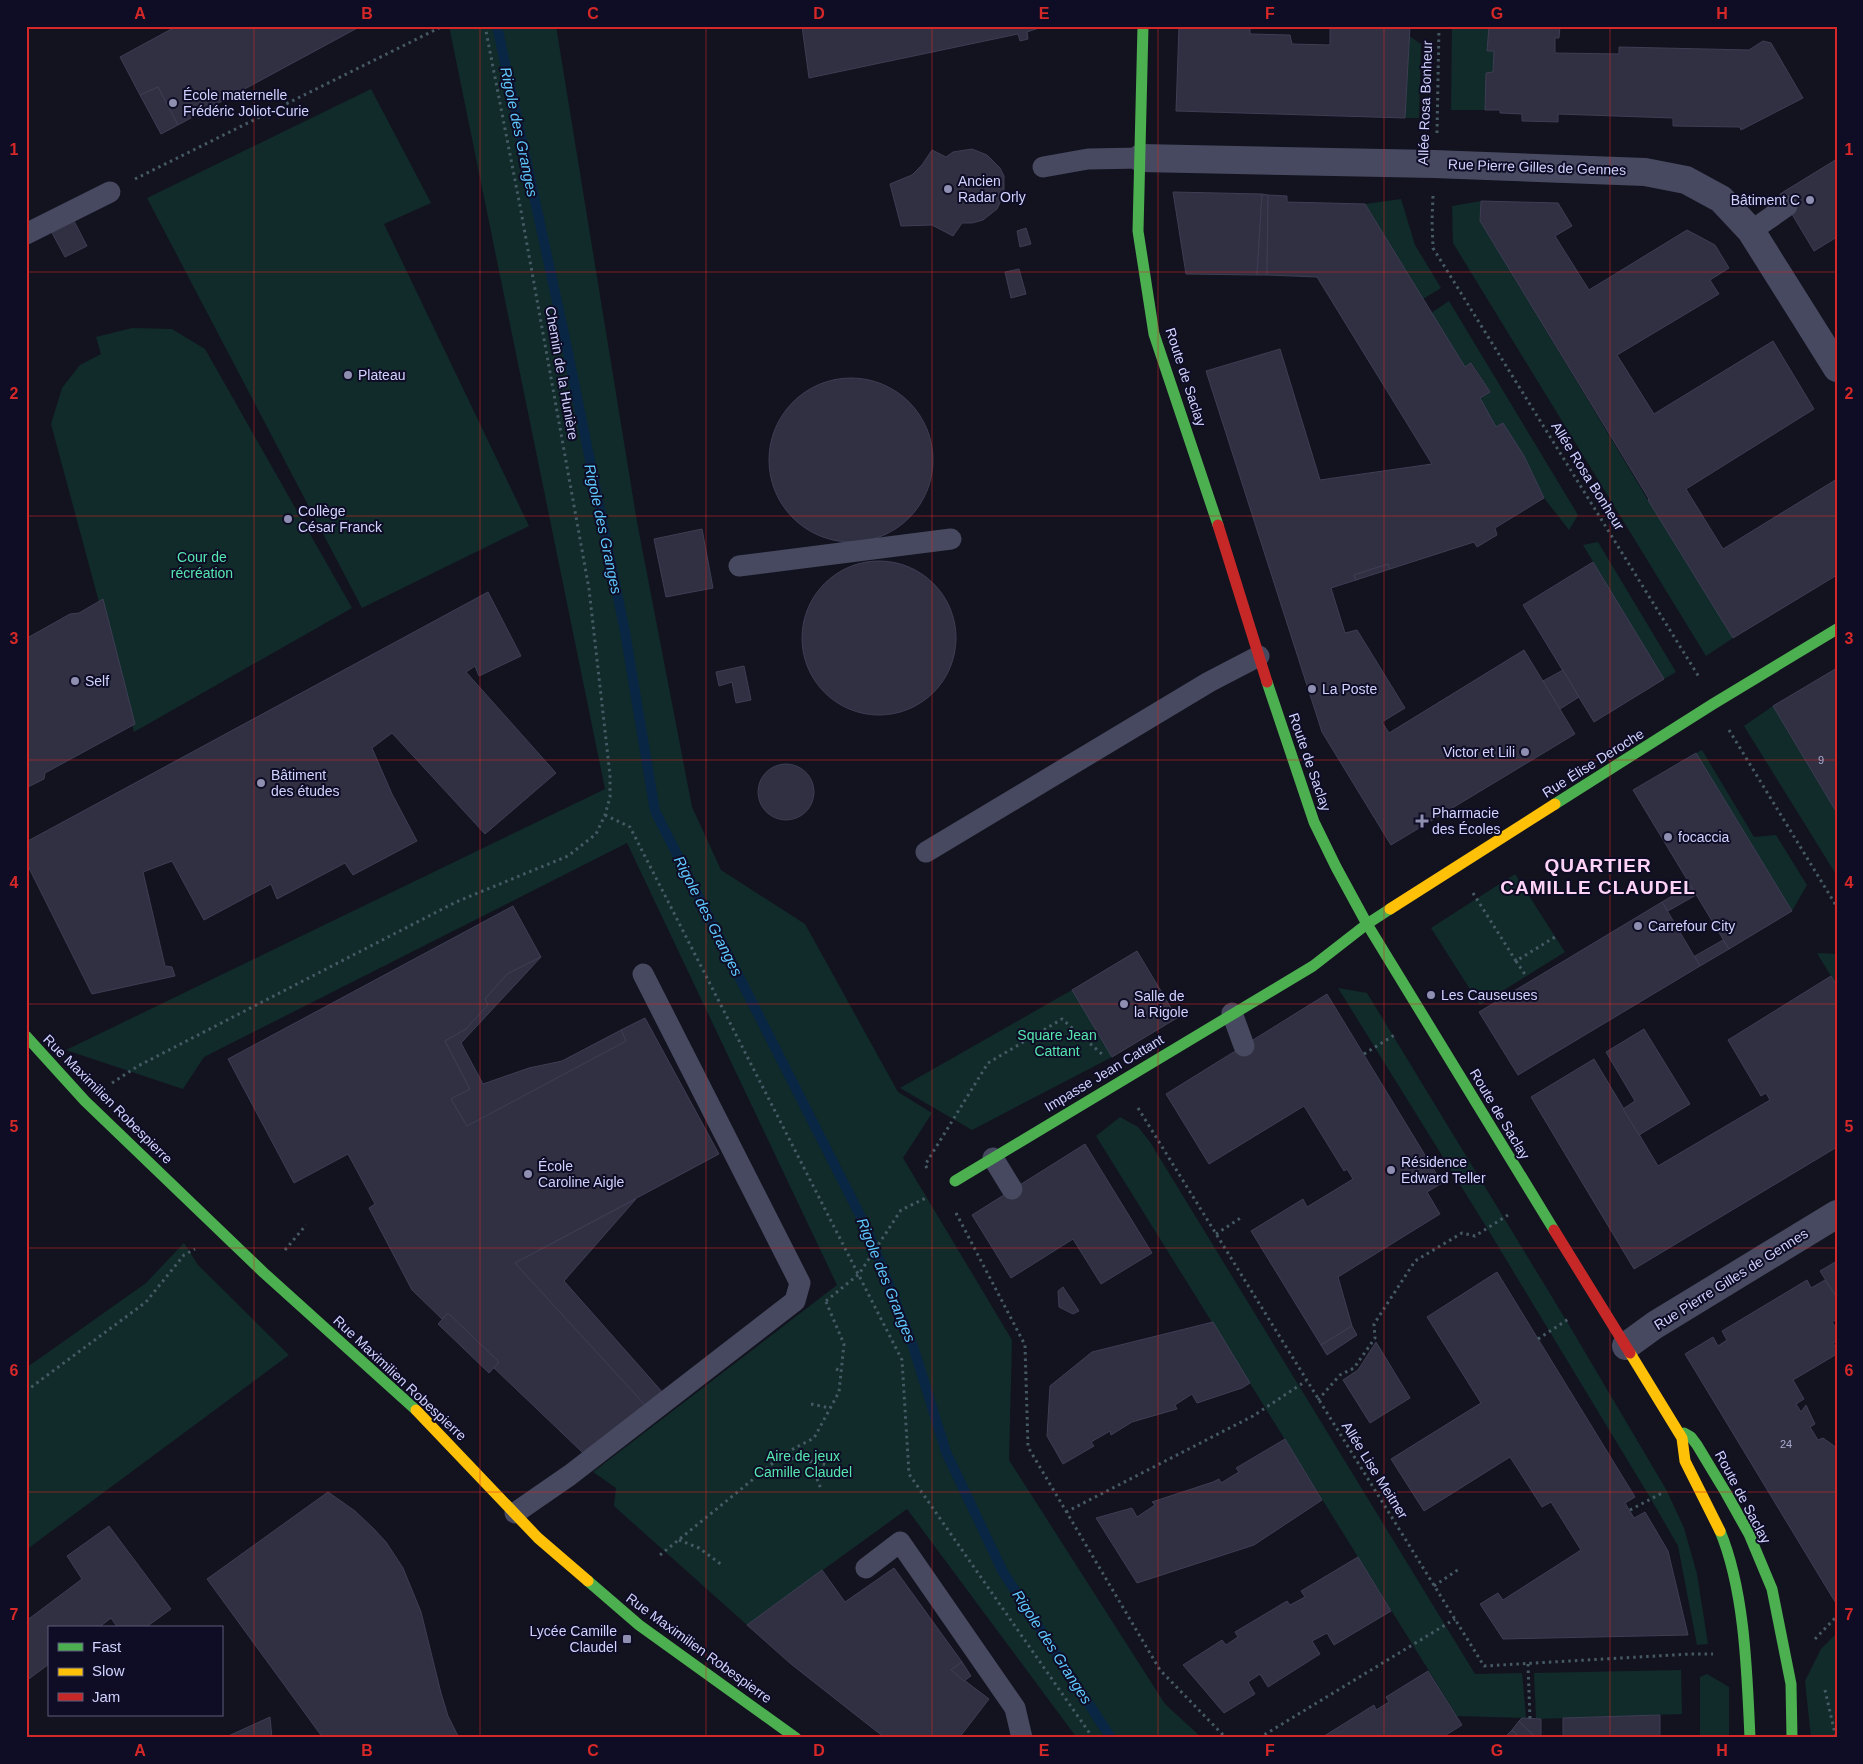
<svg xmlns="http://www.w3.org/2000/svg" width="1863" height="1764" font-family="Arial,sans-serif">
	<rect width="100%" height="100%" fill="#13131f"/>
	<g fill="#102b29">
		<path d="M449,26H556L637,522L692,807L721,870L805,924L898,1092L932,1113L903,1158L1012,1340L1009,1460L1165,1704L1202,1738H1077L907,1509L747,1625L614,1506L616,1488L593,1472L837,1285L627,843L204,1057L183,1089L66,1050L605,789Z"/>
		<path d="M1452,26H1489L1487,51H1494L1493,72L1486,73L1485,110H1451Z"/>
		<path d="M1409,36L1421,44L1419,118H1405Z"/>
		<path d="M371,89L431,203L384,224L529,526L362,608L147,198Z"/>
		<path d="M1401,199L1415,245L1441,288L1423,299L1365,204Z"/>
		<path d="M1481,201L1480,221L1648,500L1733,638L1706,656L1453,243L1452,206Z"/>
		<path d="M1449,301L1578,515L1569,530L1544,498L1524,456L1503,424L1496,427L1480,398L1490,392L1472,363L1465,367L1431,313Z"/>
		<path d="M132,328L172,329L205,349L352,608L134,732L51,424L62,388L80,365L101,354L96,337Z"/>
		<path d="M1598,542L1676,672L1664,679L1583,545Z"/>
		<path d="M1773,706L1837,813V876L1744,726Z"/>
		<path d="M1702,750L1754,837L1776,835L1807,885L1792,911L1696,753Z"/>
		<path d="M1515,874L1565,952L1480,1005L1431,928Z"/>
		<path d="M1817,953L1837,954V986Z"/>
		<path d="M1338,988L1367,993L1566,1320L1667,1491L1684,1528L1697,1574L1708,1644L1697,1645L1678,1546L1651,1499L1487,1228Z"/>
		<path d="M1072,990L1112,1057L972,1130L900,1088Z"/>
		<path d="M1120,1117L1138,1127L1150,1142L1475,1674L1522,1673L1526,1718L1457,1716L1096,1136Z"/>
		<path d="M184,1243L198,1265L289,1355L26,1550V1368L146,1283Z"/>
		<path d="M1837,1633V1738H1811L1805,1681L1821,1649Z"/>
		<path d="M1681,1670L1682,1714L1536,1719L1534,1673Z"/>
		<path d="M1707,1674L1729,1687V1738H1700V1677Z"/>
	</g>
	<g fill="none" stroke-linecap="round" stroke-linejoin="round">
		<path stroke="#0a2645" stroke-width="10" d="M497,26L566,343L625,632L655,811L867,1229L913,1346L946,1452L1003,1572L1111,1738"/>
	</g>
	<g fill="#313042" stroke="#3d3d54">
		<path d="M177,26H361L178,125L158,87L140,95L120,57Z"/>
		<path d="M802,26H1045L1027,32L1028,39L1020,41L1018,34L809,78Z"/>
		<path d="M1179,26H1250V34L1290,35L1292,44L1330,45V26H1410L1405,118L1176,111Z"/>
		<path d="M1489,26H1560L1559,38H1555V53L1619,54V47L1749,50L1763,41L1771,43L1803,98L1741,130L1740,127L1673,126V118L1558,114V122L1522,121V114L1500,113V110H1485L1486,73L1493,72L1494,51H1487Z"/>
		<path d="M158,87L178,125L161,134L140,95Z"/>
		<path d="M972,149L987,155L1000,168L1004,176V194L997,209L983,220L972,223H962L953,236L932,225L901,226L890,184L912,175L922,165L932,150L946,157L953,152Z"/>
		<path d="M1837,159V237L1814,251L1780,194Z"/>
		<path d="M1173,192L1262,194L1257,275L1186,274Z"/>
		<path d="M1262,194L1268,195L1267,275H1257Z"/>
		<path d="M1268,195L1287,196V202L1365,204L1465,367L1471,363L1490,392L1480,398L1496,427L1503,423L1524,456L1544,498L1495,528L1497,535L1477,547L1474,542L1390,569L1388,564L1354,575L1356,580L1331,588L1345,633L1357,630L1405,708L1382,722L1389,733L1524,650L1575,734L1391,845L1322,732L1206,371L1280,349L1320,480L1432,464L1317,277L1267,275Z"/>
		<path d="M1481,201L1558,203L1572,226L1555,236L1589,290L1687,230L1715,245L1729,268L1710,280L1719,294L1617,355L1654,414L1773,341L1814,409L1686,489L1723,549L1837,479V575L1733,638L1648,500L1649,499L1480,221Z"/>
		<path d="M73,219L87,246L65,257L51,231Z"/>
		<path d="M1026,228L1031,244L1020,247L1017,231Z"/>
		<path d="M1019,269L1026,294L1011,298L1005,272Z"/>
		<circle cx="851" cy="460" r="82"/>
		<path d="M702,529L713,588L666,597L654,539Z"/>
		<circle cx="879" cy="638" r="77"/>
		<path d="M1593,562L1664,679L1594,722L1523,605Z"/>
		<path d="M1388,564L1390,569L1356,580L1354,575Z"/>
		<path d="M488,592L521,656L479,676L475,666L466,672L556,773L485,834L392,733L372,748L392,794L417,841L353,875L345,863L277,899L271,884L204,920L172,861L143,872L165,966L172,967L175,976L92,994L26,862V842Z"/>
		<path d="M103,599L135,724L45,773L44,779L26,788V626L29,637L70,614L79,613Z"/>
		<path d="M744,666L751,700L736,703L732,682L719,686L716,672Z"/>
		<path d="M1837,668V813L1773,706Z"/>
		<path d="M1563,670L1579,697L1560,709L1543,681Z"/>
		<path d="M1696,753L1792,911L1729,949L1633,790Z"/>
		<circle cx="786" cy="792" r="28"/>
		<path d="M1690,885L1696,895L1668,911L1662,902Z"/>
		<path d="M1662,902L1700,966L1518,1075L1479,1012Z"/>
		<path d="M513,906L541,957L507,974L485,999L488,1005L466,1029L445,1041L470,1089L451,1099L467,1126L626,1041L621,1030L645,1018L719,1154L515,1263L646,1406L583,1453L494,1368L499,1362L448,1313L442,1319L412,1290L369,1208L375,1204L348,1154L294,1183L228,1059Z"/>
		<path d="M1723,940L1729,949L1700,966L1695,956Z"/>
		<path d="M1137,951L1177,1018L1112,1057L1072,990Z"/>
		<path d="M541,957L461,1043L483,1084L529,1068L562,1061L621,1030L626,1041L467,1126L451,1099L470,1089L445,1041L466,1029L488,1005L485,999L507,974Z"/>
		<path d="M1831,976L1837,986V1147L1634,1269L1531,1097L1594,1059L1658,1166L1770,1100L1766,1093L1761,1096L1728,1040Z"/>
		<path d="M1327,994L1442,1183L1427,1192L1440,1214L1338,1277L1352,1326L1321,1345L1251,1231L1303,1199L1307,1207L1353,1179L1347,1169L1344,1171L1304,1106L1209,1164L1166,1094Z"/>
		<path d="M1644,1029L1690,1104L1639,1135L1623,1109L1635,1101L1606,1052Z"/>
		<path d="M1085,1144L1152,1253L1101,1284L1073,1239L1011,1278L972,1215Z"/>
		<path d="M636,1199L564,1281L664,1394L646,1406L515,1263Z"/>
		<path d="M1837,1261V1298L1820,1271Z"/>
		<path d="M1497,1272L1635,1497L1625,1503L1634,1518L1645,1512L1668,1551L1688,1635L1503,1639L1480,1604L1498,1593L1503,1600L1581,1550L1551,1502L1542,1507L1510,1457L1424,1511L1391,1459L1481,1403L1427,1317Z"/>
		<path d="M1807,1280L1811,1288L1825,1280L1837,1298V1319L1832,1322L1837,1330V1341L1833,1343L1837,1350V1354L1793,1380L1804,1399L1796,1404L1801,1412L1806,1405L1815,1424L1810,1427L1818,1440L1823,1438L1837,1448V1605L1685,1354L1713,1337L1718,1346L1727,1340L1722,1331Z"/>
		<path d="M1063,1287L1079,1311L1073,1314L1059,1307L1058,1291Z"/>
		<path d="M448,1313L499,1362L489,1373L438,1324Z"/>
		<path d="M1213,1322L1250,1383L1242,1388L1197,1403L1192,1394L1175,1405L1177,1409L1132,1422L1111,1435L1110,1431L1091,1442L1094,1446L1063,1464L1047,1436L1050,1386L1092,1352Z"/>
		<path d="M1352,1326L1357,1335L1327,1355L1321,1345Z"/>
		<path d="M1376,1342L1410,1398L1370,1423L1343,1380L1358,1370Z"/>
		<path d="M1285,1439L1322,1500L1254,1545L1137,1583L1096,1518L1132,1508L1137,1517L1155,1505L1152,1502L1213,1482L1219,1479L1221,1483L1239,1472L1236,1468Z"/>
		<path d="M328,1492L355,1511L373,1528L386,1542L403,1568L421,1612L441,1693L448,1716L459,1738H323L207,1579Z"/>
		<path d="M109,1526L171,1609L145,1628H118L111,1618L98,1628H49V1664L26,1681V1621L82,1579L67,1556Z"/>
		<path d="M1358,1557L1391,1611L1334,1645L1327,1633L1312,1641L1320,1654L1268,1687L1260,1674L1248,1682L1255,1694L1224,1713L1183,1665L1222,1640L1226,1645L1238,1637L1235,1632L1287,1601L1290,1605L1305,1597L1301,1591Z"/>
		<path d="M894,1568L962,1662L951,1670L989,1699L959,1738H885L791,1664L747,1625L822,1570L845,1602Z"/>
		<path d="M962,1662L971,1676L964,1681L951,1670Z"/>
		<path d="M1428,1671L1462,1725L1441,1738H1411L1410,1736L1406,1738H1321L1374,1705L1376,1710L1389,1702L1386,1697Z"/>
		<path d="M1660,1715V1738H1563V1718Z"/>
		<path d="M270,1717L272,1738H224Z"/>
		<path d="M1522,1718L1541,1719V1738H1531L1533,1735L1519,1721Z"/>
		<path d="M1519,1721L1533,1735L1531,1738H1520L1512,1730Z"/>
		<path d="M1512,1730L1520,1738H1504Z"/>
	</g>
	<g fill="none" stroke-linecap="round" stroke-linejoin="round">
		<g stroke="#465a65" stroke-width="3" stroke-dasharray="2.5 4" stroke-linecap="butt">
			<path d="M1437,133L1439,26"/>
			<path d="M135,179L443,26"/>
			<path d="M1433,196L1432,221L1433,248L1699,677"/>
			<path d="M1729,730L1837,907"/>
			<path d="M605,815L630,827L902,1360L909,1474L1093,1738"/>
			<path d="M1473,893L1516,961L1555,937"/>
			<path d="M1516,961L1526,976"/>
			<path d="M1364,1054L1396,1034"/>
			<path d="M112,1083L138,1066L456,902L568,856L596,834L605,815L610,797V775L589,589L521,211L485,26"/>
			<path d="M1138,1108L1484,1666L1691,1654H1713"/>
			<path d="M927,1168L925,1165L988,1063L1062,1019L1103,1055"/>
			<path d="M956,1213L1025,1345L1028,1447L1160,1670L1226,1738"/>
			<path d="M1216,1234L1242,1217"/>
			<path d="M285,1250L306,1225"/>
			<path d="M826,1301L859,1274L901,1210L928,1197"/>
			<path d="M1538,1339L1570,1318"/>
			<path d="M836,1369L841,1371"/>
			<path d="M26,1391L146,1302L184,1255L195,1249"/>
			<path d="M1318,1400L1340,1375L1354,1368L1375,1338L1374,1324L1415,1261L1462,1233L1475,1236L1508,1215"/>
			<path d="M811,1404L830,1408"/>
			<path d="M779,1459L788,1460L800,1456L810,1461L821,1489"/>
			<path d="M810,1461L827,1465"/>
			<path d="M1630,1510L1664,1492"/>
			<path d="M1066,1512L1253,1416L1306,1381"/>
			<path d="M679,1540L699,1548L722,1565"/>
			<path d="M660,1555L778,1459L791,1450L814,1438L839,1392L844,1344L826,1302"/>
			<path d="M1434,1586L1459,1569"/>
			<path d="M1815,1639L1837,1616"/>
			<path d="M1528,1664L1530,1719"/>
			<path d="M1825,1690L1836,1738"/>
			<path d="M1259,1738L1455,1619"/>
		</g>
		<g stroke="#474960" stroke-width="21">
			<path d="M1043,167L1088,159L1141,158"/>
			<path d="M1751,231L1787,206"/>
			<path d="M26,234L110,192"/>
			<path d="M739,566L951,539"/>
			<path d="M926,852L1209,682L1259,656"/>
			<path d="M1232,1013L1244,1046"/>
			<path d="M993,1158L1012,1189"/>
			<path d="M515,1513L570,1475L795,1301L800,1283L643,974"/>
			<path d="M866,1568L900,1542L1015,1708L1022,1738"/>
		</g>
		<g stroke="#474960" stroke-width="28">
			<path d="M1141,158L1434,164L1645,172L1686,180L1721,199L1751,231L1837,368"/>
			<path d="M1626,1346L1655,1325L1837,1214"/>
		</g>
		<g stroke="#4caf50" stroke-width="11">
			<path d="M1143,26L1138,231L1154,334L1218,525"/>
			<path d="M1267,682L1314,822L1336,867L1367,924L1554,1230"/>
			<path d="M1555,804L1713,704L1837,629"/>
			<path d="M26,1036L85,1101L264,1273L416,1410"/>
			<path d="M955,1181L1313,966L1367,924L1390,909"/>
			<path d="M1684,1433L1691,1437L1697,1445L1726,1493L1749,1534L1772,1589L1791,1684L1792,1738"/>
			<path d="M1720,1531C1745,1591 1747,1673 1750,1738"/>
			<path d="M588,1581L639,1625L796,1738"/>
		</g>
		<g stroke="#ffc107" stroke-width="11">
			<path d="M1390,909L1555,804"/>
			<path d="M1630,1353L1682,1438L1685,1461L1720,1531"/>
			<path d="M416,1410L538,1538L588,1581"/>
		</g>
		<g stroke="#c62828" stroke-width="11">
			<path d="M1218,525L1267,682"/>
			<path d="M1554,1230L1630,1353"/>
		</g>
	</g>
	<path fill="none" stroke="#d62828" stroke-width="1" stroke-opacity="0.55" d="M254,26V1738M480,26V1738M706,26V1738M932,26V1738M1158,26V1738M1384,26V1738M1610,26V1738M26,272H1837M26,516H1837M26,760H1837M26,1004H1837M26,1248H1837M26,1492H1837"/>
	<g fill="#8e8fb1" stroke="#0e0d25" stroke-width="2">
		<circle cx="173" cy="103" r="5"/>
		<circle cx="948" cy="189" r="5"/>
		<circle cx="1810" cy="200" r="5"/>
		<circle cx="348" cy="375" r="5"/>
		<circle cx="288" cy="519" r="5"/>
		<circle cx="75" cy="681" r="5"/>
		<circle cx="1312" cy="689" r="5"/>
		<circle cx="1525" cy="752" r="5"/>
		<circle cx="261" cy="783" r="5"/>
		<path d="M1419.5 813.5h5v5h5v5h-5v5h-5v-5h-5v-5h5z"/>
		<circle cx="1668" cy="837" r="5"/>
		<circle cx="1638" cy="926" r="5"/>
		<circle cx="1431" cy="995" r="5"/>
		<circle cx="1124" cy="1004" r="5"/>
		<circle cx="1391" cy="1170" r="5"/>
		<circle cx="528" cy="1174" r="5"/>
		<rect x="622" y="1634" width="10" height="10" rx="2.5"/>
	</g>
	<g text-anchor="middle" stroke-width="4" stroke-linejoin="round" paint-order="stroke">
		<g font-size="11" fill="#a9aad0">
			<text x="1821" y="764">9</text>
			<text x="1786" y="1448">24</text>
		</g>
		<g font-size="14" fill="#d1d2ff" stroke="#0e0d25" text-anchor="start">
			<text x="183" y="100">École maternelle<tspan x="183" dy="16">Frédéric Joliot-Curie</tspan></text>
			<text x="958" y="186">Ancien<tspan x="958" dy="16">Radar Orly</tspan></text>
			<text x="1800" y="205" text-anchor="end">Bâtiment C</text>
			<text x="358" y="380">Plateau</text>
			<text x="298" y="516">Collège<tspan x="298" dy="16">César Franck</tspan></text>
			<text x="85" y="686">Self</text>
			<text x="1322" y="694">La Poste</text>
			<text x="1515" y="757" text-anchor="end">Victor et Lili</text>
			<text x="271" y="780">Bâtiment<tspan x="271" dy="16">des études</tspan></text>
			<text x="1432" y="818">Pharmacie<tspan x="1432" dy="16">des Écoles</tspan></text>
			<text x="1678" y="842">focaccia</text>
			<text x="1648" y="931">Carrefour City</text>
			<text x="1441" y="1000">Les Causeuses</text>
			<text x="1134" y="1001">Salle de<tspan x="1134" dy="16">la Rigole</tspan></text>
			<text x="1401" y="1167">Résidence<tspan x="1401" dy="16">Edward Teller</tspan></text>
			<text x="538" y="1171">École<tspan x="538" dy="16">Caroline Aigle</tspan></text>
			<text x="617" y="1636" text-anchor="end">Lycée Camille<tspan x="617" dy="16">Claudel</tspan></text>
		</g>
		<g font-size="14" fill="#d1d2ff" stroke="#0e0d25">
			<text transform="translate(1425 103) rotate(-88)" y="5">Allée Rosa Bonheur</text>
			<text transform="translate(1537 167) rotate(2)" y="5">Rue Pierre Gilles de Gennes</text>
			<text transform="translate(562 373) rotate(80)" y="5">Chemin de la Hunière</text>
			<text transform="translate(1186 377) rotate(72)" y="5">Route de Saclay</text>
			<text transform="translate(1588 476) rotate(58)" y="5">Allée Rosa Bonheur</text>
			<text transform="translate(1310 762) rotate(71)" y="5">Route de Saclay</text>
			<text transform="translate(1593 763) rotate(-32)" y="5">Rue Élise Deroche</text>
			<text transform="translate(1104 1073) rotate(-31)" y="5">Impasse Jean Cattant</text>
			<text transform="translate(108 1099) rotate(45)" y="5">Rue Maximilien Robespierre</text>
			<text transform="translate(1500 1114) rotate(59)" y="5">Route de Saclay</text>
			<text transform="translate(1731 1279) rotate(-32)" y="5">Rue Pierre Gilles de Gennes</text>
			<text transform="translate(400 1378) rotate(43)" y="5">Rue Maximilien Robespierre</text>
			<text transform="translate(1375 1470) rotate(58)" y="5">Allée Lise Meitner</text>
			<text transform="translate(1743 1497) rotate(62)" y="5">Route de Saclay</text>
			<text transform="translate(699 1648) rotate(36)" y="5">Rue Maximilien Robespierre</text>
		</g>
		<g font-size="14" fill="#56e7b0" stroke="#0e0d25">
			<text x="202" y="562">Cour de<tspan x="202" dy="16">récréation</tspan></text>
			<text x="1057" y="1040">Square Jean<tspan x="1057" dy="16">Cattant</tspan></text>
			<text x="803" y="1461">Aire de jeux<tspan x="803" dy="16">Camille Claudel</tspan></text>
		</g>
		<g font-size="15" font-style="italic" fill="#5fc9ff" stroke="#0e0d25">
			<text transform="translate(519 132) rotate(78)" y="5">Rigole des Granges</text>
			<text transform="translate(603 529) rotate(78)" y="5">Rigole des Granges</text>
			<text transform="translate(708 916) rotate(63)" y="5">Rigole des Granges</text>
			<text transform="translate(886 1280) rotate(68)" y="5">Rigole des Granges</text>
			<text transform="translate(1052 1647) rotate(57)" y="5">Rigole des Granges</text>
		</g>
		<g font-size="19" font-weight="bold" letter-spacing="1" fill="#ffd3f5" stroke="#0e0d25">
			<text x="1598" y="872">QUARTIER<tspan x="1598" dy="22">CAMILLE CLAUDEL</tspan></text>
		</g>
	</g>
	<rect width="1863" height="1764" fill="none" stroke="#0e0d25" stroke-width="55"/>
	<rect x="48" y="1626" width="175" height="90" fill="#0e0d25" stroke="#5c5c7c"/>
	<rect x="58" y="1643" width="25" height="8" fill="#4caf50" stroke="#5c5c7c"/>
	<text x="92" y="1652" font-size="15" fill="#d1d2ff">Fast</text>
	<rect x="58" y="1668" width="25" height="8" fill="#ffc107" stroke="#5c5c7c"/>
	<text x="92" y="1676" font-size="15" fill="#d1d2ff">Slow</text>
	<rect x="58" y="1693" width="25" height="8" fill="#c62828" stroke="#5c5c7c"/>
	<text x="92" y="1702" font-size="15" fill="#d1d2ff">Jam</text>
	<rect x="28" y="28" width="1808" height="1708" fill="none" stroke="#d62828" stroke-width="2"/>
	<g font-size="16" text-anchor="middle" font-weight="bold" fill="#d62828">
		<text x="140" y="19">A</text>
		<text x="367" y="19">B</text>
		<text x="593" y="19">C</text>
		<text x="819" y="19">D</text>
		<text x="1044" y="19">E</text>
		<text x="1270" y="19">F</text>
		<text x="1497" y="19">G</text>
		<text x="1722" y="19">H</text>
		<text x="14" y="155">1</text>
		<text x="1849" y="155">1</text>
		<text x="14" y="399">2</text>
		<text x="1849" y="399">2</text>
		<text x="14" y="644">3</text>
		<text x="1849" y="644">3</text>
		<text x="14" y="888">4</text>
		<text x="1849" y="888">4</text>
		<text x="14" y="1132">5</text>
		<text x="1849" y="1132">5</text>
		<text x="14" y="1376">6</text>
		<text x="1849" y="1376">6</text>
		<text x="14" y="1620">7</text>
		<text x="1849" y="1620">7</text>
		<text x="140" y="1756">A</text>
		<text x="367" y="1756">B</text>
		<text x="593" y="1756">C</text>
		<text x="819" y="1756">D</text>
		<text x="1044" y="1756">E</text>
		<text x="1270" y="1756">F</text>
		<text x="1497" y="1756">G</text>
		<text x="1722" y="1756">H</text>
	</g>
</svg>
